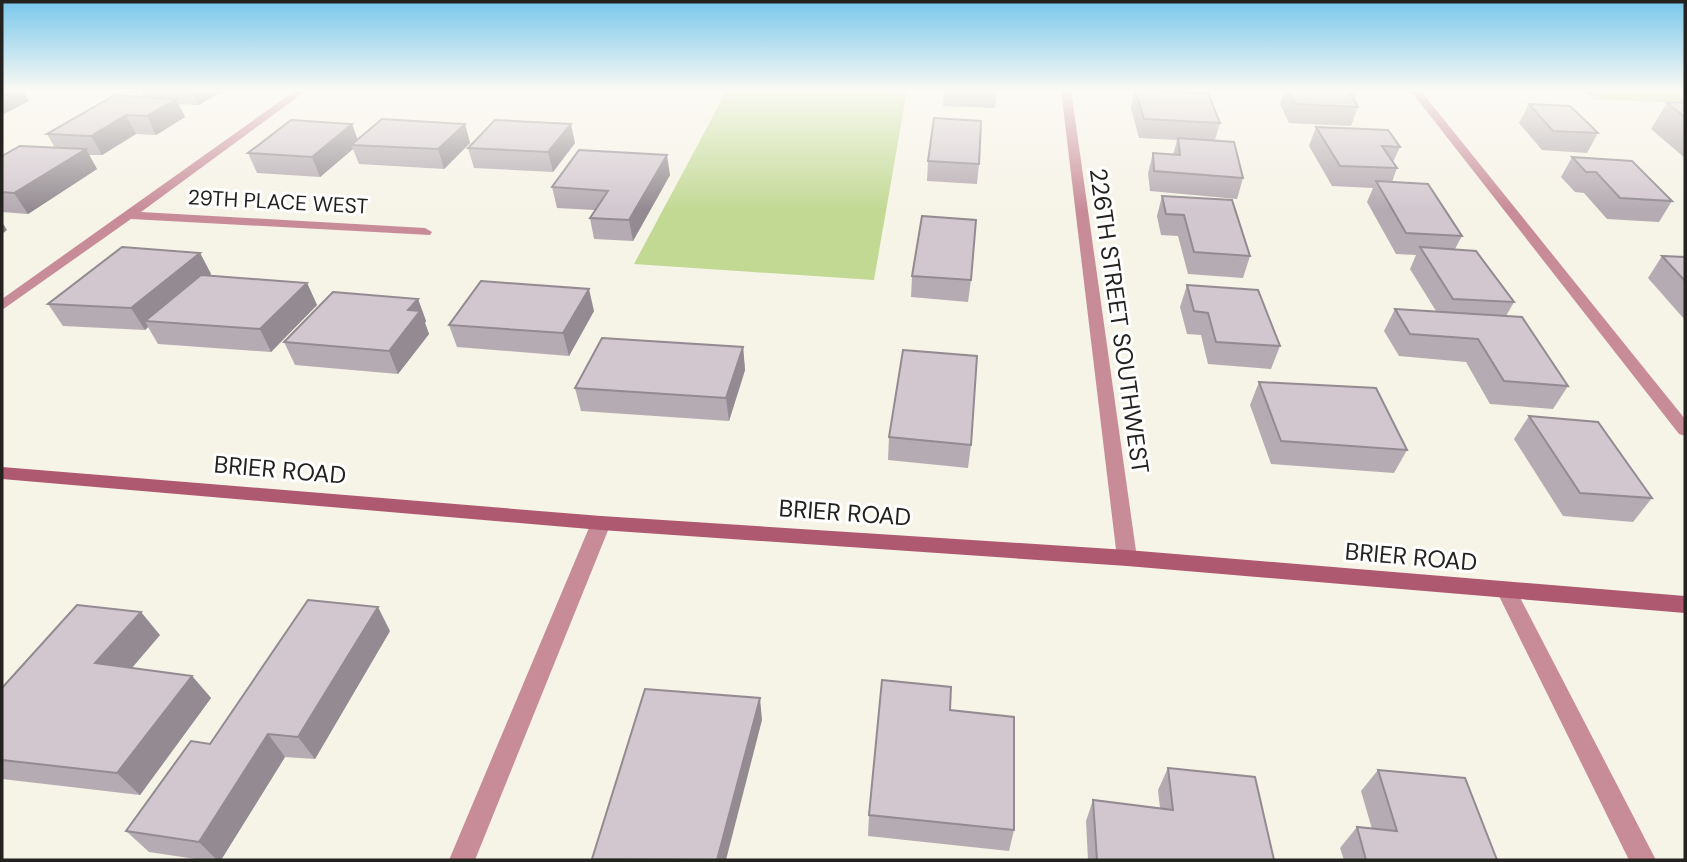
<svg xmlns="http://www.w3.org/2000/svg" width="1687" height="862" font-family="'DM Sans',sans-serif">
	<rect width="100%" height="100%" fill="#f6f3e7"/>
	<g fill="#c2d994">
		<path d="M727,90H907L874,280L634,264Z"/>
		<path d="M1583,90H1685V103L1593,99Z"/>
	</g>
	<g fill="none" stroke-linecap="round" stroke-linejoin="round">
		<g fill="#c88c99" fill-rule="evenodd">
			<path d="M296,90H307L141,212L425,228L432,232L430,235L131,219L2,310V299Z"/>
			<path d="M1061,90H1071L1137,558L1134,563L1127,566L1120,563L1117,558Z"/>
			<path d="M1410,90H1420L1685,419V436L1679,434Z"/>
			<path d="M601,516L608,518L611,523L475,860H449L591,523L594,518Z"/>
			<path d="M1507,584L1514,586L1656,860H1629L1497,592L1500,586Z"/>
		</g>
		<path fill="#ae596f" fill-rule="evenodd" d="M2,467L601,516L1127,550L1685,596V613L1127,566L601,530L2,479Z"/>
	</g>
	<g fill="#b5abb2">
		<path d="M140,90H224L199,105L178,104L185,117L156,135L136,134L102,155H89L97,169L28,214L2,212V156L55,148L47,134L143,97Z"/>
		<path d="M944,90H997L995,108L943,106Z"/>
		<path d="M1135,90L1220,123L1215,140L1243,178L1237,199L1150,191L1148,173L1153,153L1173,155L1177,140L1139,138L1131,108Z"/>
		<path d="M1284,90H1358L1354,100L1358,107L1351,126L1289,123L1280,104Z"/>
		<path d="M1685,102V158L1651,129L1667,103Z"/>
		<path d="M1529,104L1598,133L1587,153L1542,150L1519,123Z"/>
		<path d="M465,124L470,143L444,169L359,164L353,149L320,177L257,173L248,153L358,139Z"/>
		<path d="M1316,127L1400,147L1393,162L1397,168L1392,182L1462,236L1455,249L1514,302L1506,316L1568,386L1553,409L1490,404L1466,362L1399,356L1384,331L1395,309L1436,311L1410,269L1416,255L1396,254L1367,202L1373,188L1332,186L1309,146Z"/>
		<path d="M575,143L553,172L474,168L468,148Z"/>
		<path d="M1572,157L1672,201L1659,222L1607,219L1584,193L1575,192L1561,177Z"/>
		<path d="M928,161L979,164L977,184L927,181Z"/>
		<path d="M670,175L633,241L594,239L590,218L595,210L557,208L552,187Z"/>
		<path d="M1162,196L1250,256L1243,278L1188,274L1178,236L1161,235L1157,216Z"/>
		<path d="M200,253L211,274L209,276L307,283L317,305L271,352L158,344L148,327L145,330L63,326L48,304Z"/>
		<path d="M1662,256L1685,257V320L1648,278Z"/>
		<path d="M912,276L971,280L968,302L911,297Z"/>
		<path d="M1187,285L1280,346L1271,369L1208,364L1201,335L1187,334L1180,307Z"/>
		<path d="M418,299L426,321L425,323L429,334L398,374L295,365L284,342Z"/>
		<path d="M594,311L569,356L457,347L449,325Z"/>
		<path d="M743,347L745,370L729,421L581,411L575,388Z"/>
		<path d="M1259,382L1407,450L1394,473L1271,464L1250,405Z"/>
		<path d="M1529,416L1652,498L1633,522L1563,516L1514,439Z"/>
		<path d="M889,437L971,445L968,468L888,460Z"/>
		<path d="M390,631L315,759L285,757L221,860H202L149,852L126,831L210,744Z"/>
		<path d="M160,635L132,668L192,676L211,698L140,795L2,779V688Z"/>
		<path d="M950,710L1014,830L1009,851L868,836L869,815Z"/>
		<path d="M1168,768L1274,860H1088L1086,821L1093,800L1160,808L1158,790Z"/>
		<path d="M1378,770L1497,860H1344L1340,848L1357,827L1372,829L1361,791Z"/>
	</g>
	<g fill="#938b91">
		<path d="M2,90H27L23,91L29,101L2,115Z"/>
		<path d="M191,90H224L199,105Z"/>
		<path d="M176,99L185,117L156,135L147,116Z"/>
		<path d="M126,115L136,134L102,155L91,136Z"/>
		<path d="M352,124L359,143L351,145L353,149L320,177L312,157Z"/>
		<path d="M465,124L470,143L444,169L438,149Z"/>
		<path d="M571,124L575,143L553,172L548,152Z"/>
		<path d="M86,149L97,169L28,214L14,193Z"/>
		<path d="M667,155L670,175L633,241L629,220Z"/>
		<path d="M2,222L7,230L2,234Z"/>
		<path d="M200,253L211,274L154,322L145,321L148,327L145,330L131,308Z"/>
		<path d="M307,283L317,305L271,352L260,329Z"/>
		<path d="M589,289L594,311L569,356L563,333Z"/>
		<path d="M418,299L426,321L425,323L429,334L398,374L389,351L408,310Z"/>
		<path d="M743,347L745,370L729,421L726,398Z"/>
		<path d="M378,607L390,631L315,759L298,737Z"/>
		<path d="M141,612L160,635L116,686L95,663Z"/>
		<path d="M192,676L211,698L140,795L117,773Z"/>
		<path d="M760,698L762,720L726,860H717Z"/>
		<path d="M268,734L285,757L221,860H217L199,842Z"/>
	</g>
	<g fill="#d2c7cf" stroke="#938b91" stroke-width="2">
		<path d="M1135,90L1208,93L1220,123L1144,119Z"/>
		<path d="M1288,90H1348L1358,107L1295,104Z"/>
		<path d="M115,95L176,99L147,116L126,115L91,136L47,134Z"/>
		<path d="M1685,102V117L1667,103Z"/>
		<path d="M1529,104L1570,106L1598,133L1553,131Z"/>
		<path d="M934,118L981,121L979,164L928,161Z"/>
		<path d="M382,119L465,124L438,149L351,145Z"/>
		<path d="M291,120L352,124L312,157L248,153Z"/>
		<path d="M495,120L571,124L548,152L468,148Z"/>
		<path d="M1316,127L1388,130L1400,147L1382,146L1397,168L1340,166Z"/>
		<path d="M1178,138L1234,142L1243,178L1154,171L1153,153L1180,155Z"/>
		<path d="M20,146L86,149L14,193L2,192V156Z"/>
		<path d="M579,150L667,155L629,220L590,218L608,191L552,187Z"/>
		<path d="M1572,157L1632,161L1672,201L1620,198L1596,172H1586Z"/>
		<path d="M1376,181L1428,184L1462,236L1406,233Z"/>
		<path d="M1162,196L1232,200L1250,256L1194,252L1184,215L1166,214Z"/>
		<path d="M922,216L976,220L971,280L912,276Z"/>
		<path d="M122,247L200,253L131,308L48,304Z"/>
		<path d="M1420,247L1476,251L1514,302L1453,299Z"/>
		<path d="M1662,256L1685,257V281Z"/>
		<path d="M201,275L307,283L260,329L145,321Z"/>
		<path d="M481,281L589,289L563,333L449,325Z"/>
		<path d="M1187,285L1258,290L1280,346L1216,342L1208,313L1194,311Z"/>
		<path d="M333,292L418,299L408,310L420,311L389,351L284,342Z"/>
		<path d="M1395,309L1522,317L1568,386L1504,381L1478,339L1410,334Z"/>
		<path d="M602,338L743,347L726,398L575,388Z"/>
		<path d="M903,350L977,356L971,445L889,437Z"/>
		<path d="M1259,382L1376,388L1407,450L1281,441Z"/>
		<path d="M1529,416L1598,422L1652,498L1580,493Z"/>
		<path d="M308,600L378,607L298,737L268,734L199,842L126,831L191,741L210,744Z"/>
		<path d="M77,605L141,612L95,663L192,676L117,773L2,760V688Z"/>
		<path d="M882,680L951,687L950,710L1014,717V830L869,815Z"/>
		<path d="M645,689L760,698L717,860L592,859Z"/>
		<path d="M1168,768L1255,777L1274,860H1097L1093,800L1173,810Z"/>
		<path d="M1378,770L1465,778L1497,860H1366L1357,827L1397,831Z"/>
	</g>
	<linearGradient id="sky" x2="0" y2="1"><stop stop-color="#77c6eb"/><stop offset="0.43" stop-color="#fbfaf4"/><stop offset="1" stop-color="#fbfaf4" stop-opacity="0"/></linearGradient>
	<rect width="1687" height="210" fill="url(#sky)"/>
	<g text-anchor="middle" stroke-width="6" stroke-linejoin="round" paint-order="stroke">
		<g font-size="21" fill="#23221e" stroke="#fff">
			<text transform="translate(278 202) rotate(3)" y="7">29TH PLACE WEST</text>
		</g>
		<g font-size="24" fill="#23221e" stroke="#fff">
			<text transform="translate(1119 321) rotate(82)" y="8">226TH STREET SOUTHWEST</text>
			<text transform="translate(280 470) rotate(5)" y="8">BRIER ROAD</text>
			<text transform="translate(845 513) rotate(4)" y="8">BRIER ROAD</text>
			<text transform="translate(1411 557) rotate(5)" y="8">BRIER ROAD</text>
		</g>
	</g>
	<rect width="1687" height="862" fill="none" stroke="#23221e" stroke-width="7"/>
</svg>
